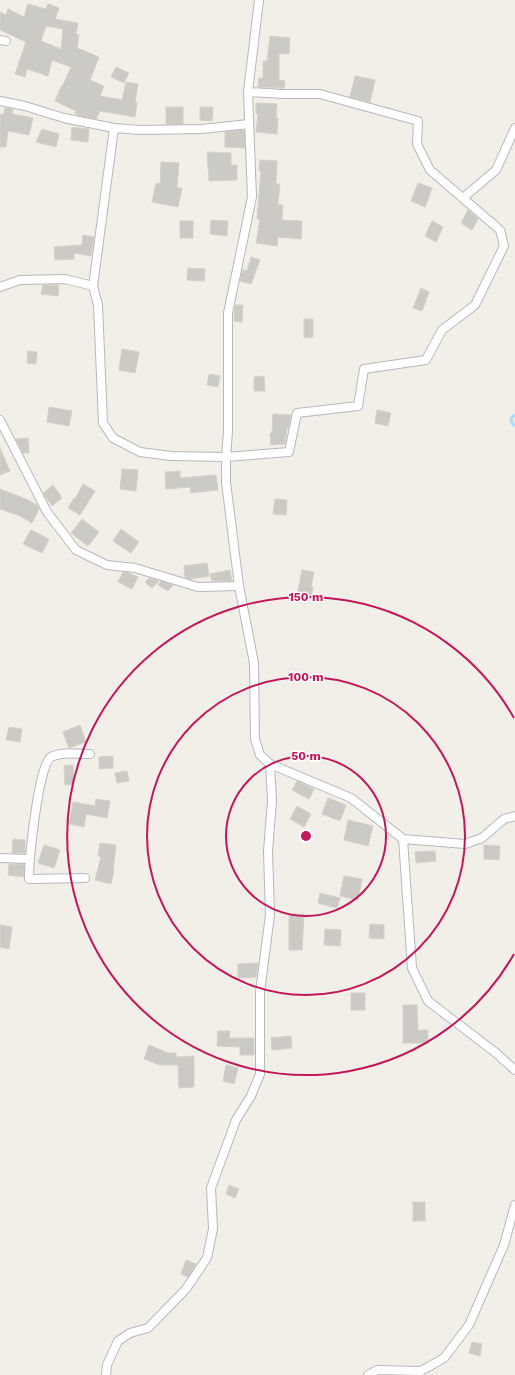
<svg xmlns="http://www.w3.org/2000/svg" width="515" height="1375" font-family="'Work Sans',sans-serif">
	<rect width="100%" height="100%" fill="#f1efe8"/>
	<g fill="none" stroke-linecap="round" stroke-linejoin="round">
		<path stroke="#aadaff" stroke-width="3" d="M515,415L511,418L512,423L515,426"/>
	</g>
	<g fill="#cccac5" stroke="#d6d1c6" fill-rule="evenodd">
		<path d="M28,4L46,9L48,4L59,8L55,19L78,23L76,34L79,35L77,48L99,57L90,80L104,86L100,96L122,100L126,82L138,84L135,102H137L135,117L100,111L96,119L80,116L75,113L76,111L55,101L62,85H63L71,67L52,60L48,76L27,69L25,77L15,74L26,42L0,30V12L6,15L8,9L24,17ZM46,26L63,29L61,49L41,41Z"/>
		<path d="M270,36L290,38L289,54L279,53V80L285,81L284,88L258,87L259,78H263V61H267Z"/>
		<path d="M116,67L129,73L124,83L111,77Z"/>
		<path d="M355,76L375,80L370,102L350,97Z"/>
		<path d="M256,103L277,104L276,118H278L277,134L256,132L258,114H256Z"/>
		<rect x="166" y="107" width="17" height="17"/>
		<path d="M200,107H213L212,121L200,120Z"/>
		<path d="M5,108L13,109L12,114L33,118L29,135L8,131L6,147H0V114L3,115Z"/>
		<path d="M72,127L89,129L88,142L71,140Z"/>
		<path d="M42,129L59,134L56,147L36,142Z"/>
		<path d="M244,130L245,148L225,147V132Z"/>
		<path d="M207,152L231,153V165H237V180L209,181Z"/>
		<path d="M260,160L277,161L276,184H280L278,205H283L282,220L302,221L301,239L278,237L277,246L256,243L260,219H257L261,171H259Z"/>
		<path d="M161,162L179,163L177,188H182L178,207L152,202L156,183L160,184Z"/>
		<path d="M418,183L432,188L425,207L411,201Z"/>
		<path d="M468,210L478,219L472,230L461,223Z"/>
		<path d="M211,220L228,221L227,236L210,234Z"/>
		<rect x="180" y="221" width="13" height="17"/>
		<path d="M432,221L443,227L436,242L425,236Z"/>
		<path d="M83,235L94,237L91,256L74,253V259L55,260L54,247L82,245Z"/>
		<path d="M251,257L260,260L251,284L240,281L243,270L247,271Z"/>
		<path d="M188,268L205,269L204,281L187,280Z"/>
		<path d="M43,285H59L58,296L41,294Z"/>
		<path d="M421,288L429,292L422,311L413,308Z"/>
		<path d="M235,305H243L242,322L234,321Z"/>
		<path d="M304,319H313V337L304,338Z"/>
		<path d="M122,349L139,352L135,373L119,370Z"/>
		<path d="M28,351L37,352L36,364L27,363Z"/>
		<path d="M209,374L220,376L218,387L207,385Z"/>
		<path d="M264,376L265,391H254V377Z"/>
		<path d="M49,407L72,411L69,426L47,422Z"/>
		<path d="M377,410L391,413L388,426L375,423Z"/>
		<path d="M273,414L291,415L288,428H287L285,444L271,445L270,433H272Z"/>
		<path d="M28,438L29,453H23L16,439Z"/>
		<path d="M0,448L10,471L0,475Z"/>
		<path d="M122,469L138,470L136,491L120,489Z"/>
		<path d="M180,471V478L216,475L218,490L191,493L190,487L166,489L165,472Z"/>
		<path d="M83,484L95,491L80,515L68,508L74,498L75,499Z"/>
		<path d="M53,485L62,498L52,506L43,493Z"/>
		<path d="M0,489L26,499L37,505L39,509L32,523L20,516L0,509Z"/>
		<path d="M275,499L287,500L286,515L273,514Z"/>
		<path d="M82,519L99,532L88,546L71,533Z"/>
		<path d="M121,529L139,542L131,553L113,541Z"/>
		<path d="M31,530L49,539L42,553L23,544Z"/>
		<path d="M207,563L209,576L190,579L185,577L184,566Z"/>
		<path d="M230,570L232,581H212L210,574Z"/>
		<path d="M302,570L314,572L311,587H313L311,598L297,595Z"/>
		<path d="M123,572L129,573L138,577L132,589L118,582Z"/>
		<path d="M149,578L159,581L152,588L145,582Z"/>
		<path d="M161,581L173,585L168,591L158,585Z"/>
		<path d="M80,725L86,742L69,748L63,732Z"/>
		<path d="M9,727L22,729L20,742L6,740Z"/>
		<path d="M113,756V768L99,769V757Z"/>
		<path d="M73,765L74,784L65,785L64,766Z"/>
		<path d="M127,771L129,781L117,783L115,773Z"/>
		<path d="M297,781L314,789L309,799L292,790Z"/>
		<path d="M328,798L346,805L340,821L322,814Z"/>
		<path d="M96,799L110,801L107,818L86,814L84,827L69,824L73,802L95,806Z"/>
		<path d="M297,806L311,814L304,827L290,819Z"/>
		<path d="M348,820L373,826L368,846L344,840Z"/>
		<path d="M13,839L25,840V853H12Z"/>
		<path d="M100,843L116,845L113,870L114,871L111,884L95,880L101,857L98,856Z"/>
		<path d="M44,845L60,850L54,868L38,863Z"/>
		<path d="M484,845L500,846L499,860L484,859Z"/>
		<path d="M435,851L436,861L416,863L415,852Z"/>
		<path d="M9,864H24V877L8,875Z"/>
		<path d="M344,876L362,879L358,900L340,896Z"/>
		<path d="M320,893L340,898L337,908L318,903Z"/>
		<path d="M289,914H304L302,950H289Z"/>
		<path d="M370,924L384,925V939L369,938Z"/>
		<path d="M0,925L12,927L9,949L0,947Z"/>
		<path d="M325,929L341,930L340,946L324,945Z"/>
		<path d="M258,963L256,977L238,978V964Z"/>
		<rect x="351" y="993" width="14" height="17"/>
		<path d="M403,1005H417L418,1030H428V1043H403Z"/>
		<path d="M218,1031H230L229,1038H254V1055H240V1047L217,1046Z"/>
		<path d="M291,1036L292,1048L272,1050L271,1038Z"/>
		<path d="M149,1045L168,1053H176V1057L194,1056V1087L179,1088L178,1065H160L144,1059Z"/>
		<path d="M226,1065L238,1068L234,1084L223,1081Z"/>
		<path d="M229,1185L239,1189L235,1198L226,1194Z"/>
		<rect x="413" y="1202" width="12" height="19"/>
		<path d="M186,1260L196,1264L188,1277L181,1274Z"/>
		<path d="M472,1342L482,1344L480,1356L469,1353Z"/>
	</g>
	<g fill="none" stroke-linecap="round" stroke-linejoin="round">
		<defs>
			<g id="street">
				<path d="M0,40L6,41"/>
				<path d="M248,92L284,94H320L418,121L417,144L430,170L500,230L504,246L475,305L442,330L426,360L364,369L358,406L297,413L289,452L226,457L228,431V313L252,197L248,92L259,0"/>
				<path d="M0,101L25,106L64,118L114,128"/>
				<path d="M463,198L496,170L515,128"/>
				<path d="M93,286L114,128L140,130L202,129L249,124"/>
				<path d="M0,287L20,280L65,279L93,286L98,305L103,423L113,438L140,452L171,456L226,457V482L239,586L254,663L255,739L260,755L270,764L351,798L403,839L465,844L482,838L504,819L515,816"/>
				<path d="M0,420L47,512L76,550L107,565L135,568L198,587L239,586"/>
				<path d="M403,839L412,968L428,1001L496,1053L515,1070"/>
				<path d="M0,858L29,859"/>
				<path d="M85,878L29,879C29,861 38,765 51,757C61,751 79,754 90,754"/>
				<path d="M106,1375L107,1365L118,1341L130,1333L148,1328L186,1289L207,1258L213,1229L211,1188L236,1120L251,1096L260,1074V992L270,915L268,851L272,801L270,764"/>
				<path d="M368,1375L377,1370L421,1371L444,1358L469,1325L504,1245L515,1205"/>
			</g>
		</defs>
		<use href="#street" stroke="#b5b8bc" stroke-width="10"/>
		<use href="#street" stroke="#fff" stroke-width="8"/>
	</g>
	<g fill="none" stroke="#c2185b" stroke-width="2">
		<circle cx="306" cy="836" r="80"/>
		<circle cx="306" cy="836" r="159"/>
		<path d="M514 954A239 239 0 1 1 514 718"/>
	</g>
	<circle cx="306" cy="836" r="6" fill="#c2185b" stroke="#fff" stroke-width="2"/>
	<g font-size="12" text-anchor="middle" font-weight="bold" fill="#c2185b" stroke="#fff" stroke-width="3" stroke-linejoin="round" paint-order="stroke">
		<text x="306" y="601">150 m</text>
		<text x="306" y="681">100 m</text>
		<text x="306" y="760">50 m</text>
	</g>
</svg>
